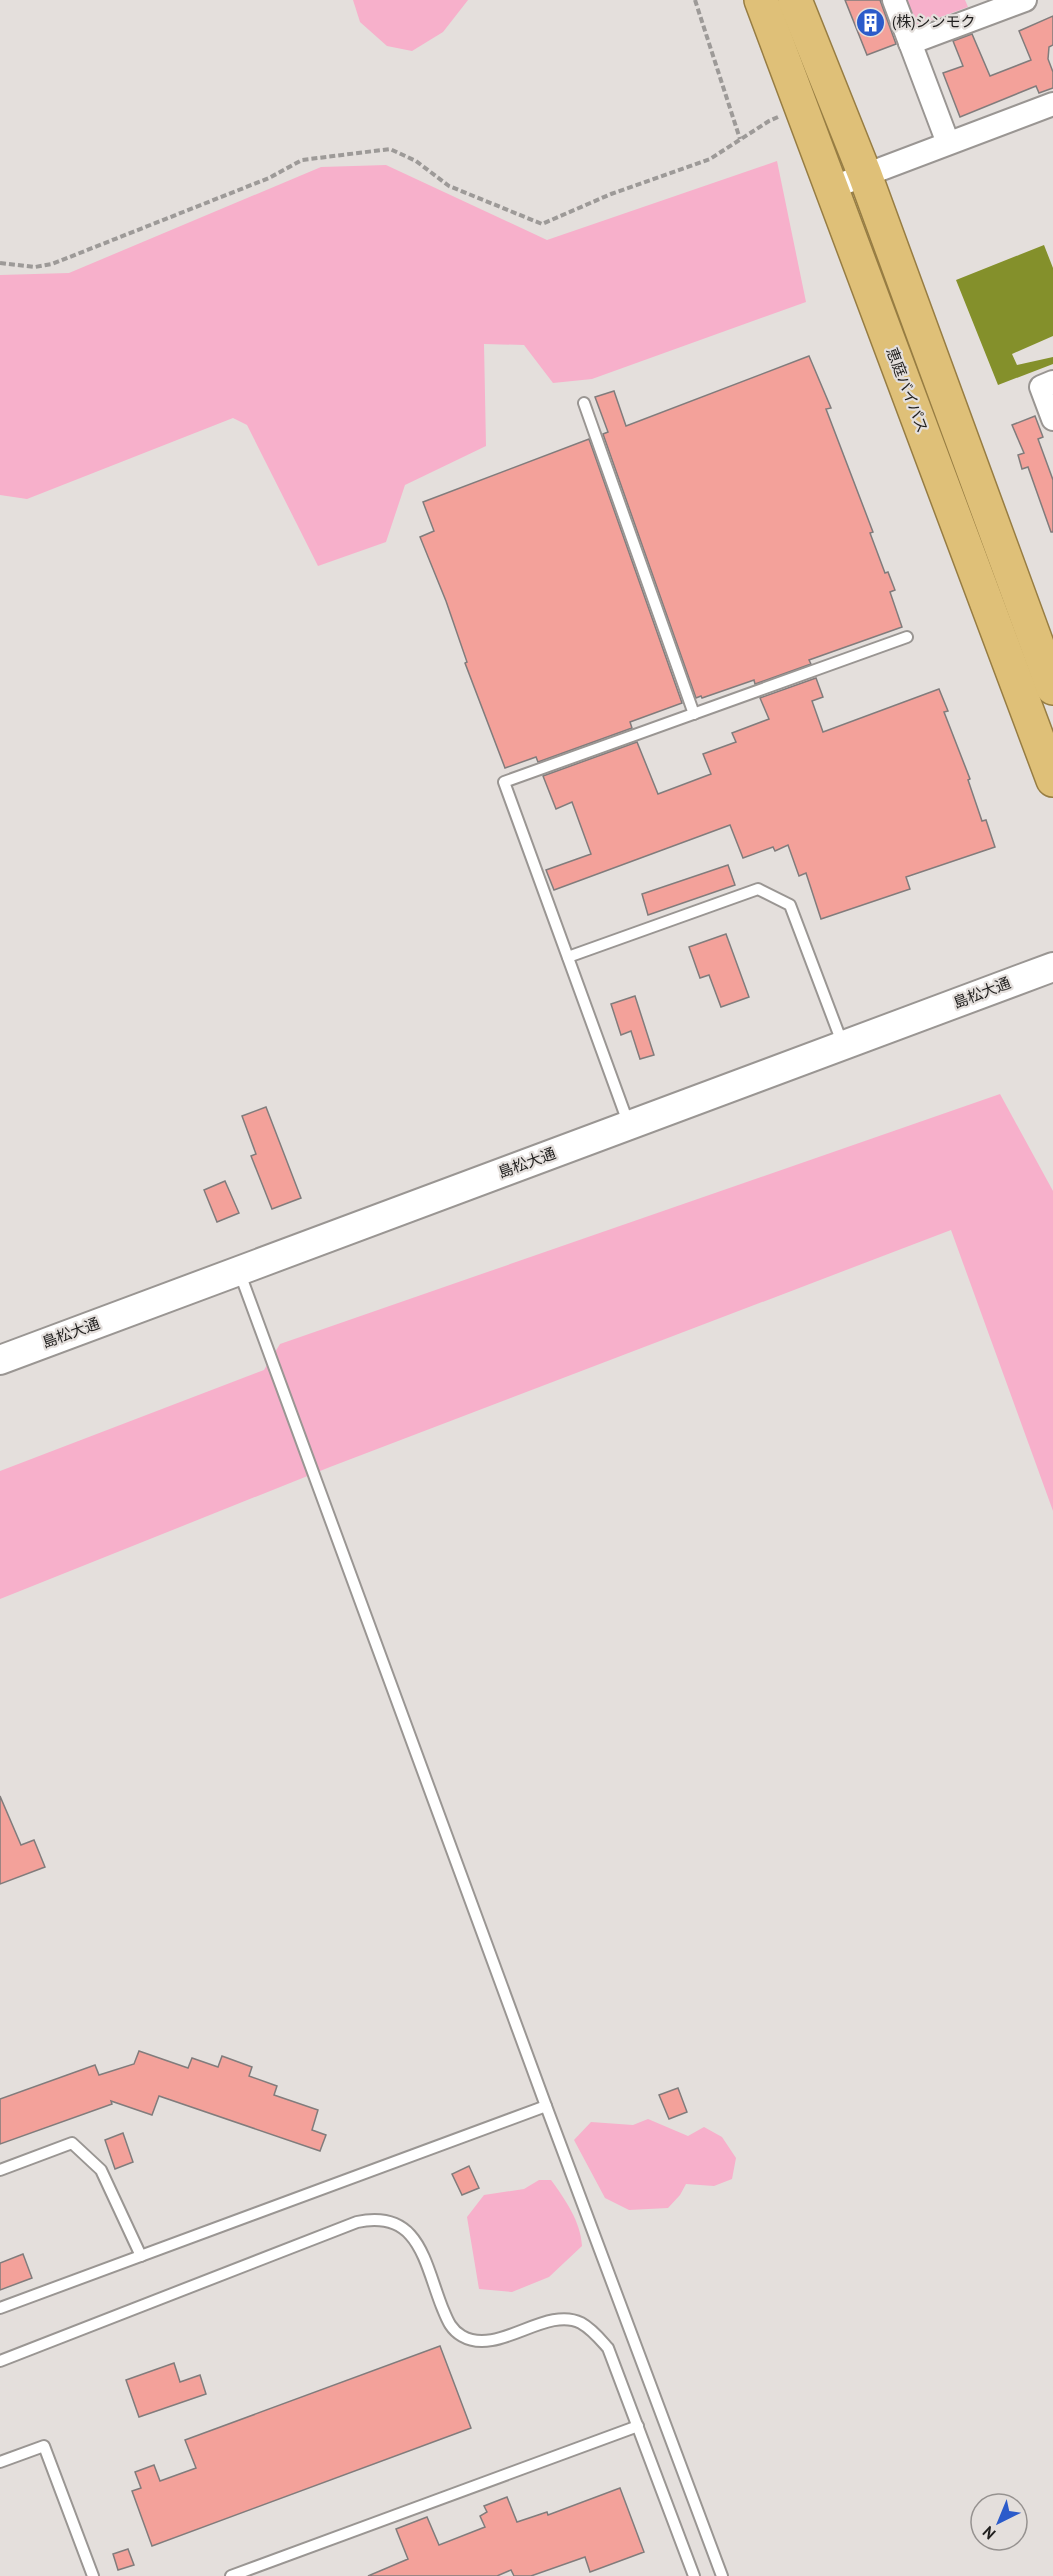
<svg xmlns="http://www.w3.org/2000/svg" width="1053" height="2576" font-family="'PT Sans','Noto Sans JP',sans-serif">
	<rect width="100%" height="100%" fill="#e4dfdc"/>
	<g fill="#f7b0cb">
		<path d="M353,0H468L443,32L412,51L387,46L360,22Z"/>
		<path d="M903,0H965L968,7L913,27Z"/>
		<path d="M777,161L806,302L592,379L553,383L524,345L484,344L486,446L405,485L386,542L318,566L247,425L233,418L27,499L0,495V275L69,273L321,167L386,165L547,240Z"/>
		<path d="M1000,1094L1053,1191V1511L951,1230L330,1467L0,1599V1471L264,1370L280,1344Z"/>
		<path d="M648,2119L688,2136L704,2127L722,2137L736,2158L732,2179L714,2186L686,2184L680,2195L668,2208L629,2210L605,2198L574,2140L591,2122L633,2125Z"/>
		<path d="M539,2180H551C565,2199 581,2222 582,2246L549,2277L512,2292L479,2289L467,2217L484,2195L524,2189Z"/>
	</g>
	<path fill="#84902b" d="M1044,245L1053,268V336L1012,354L1017,365L1053,357V364L998,385L956,280Z"/>
	<g fill="#f3a19a" stroke="#817c7c" stroke-width="1.5">
		<path d="M845,0H880L896,44L867,55Z"/>
		<path d="M1053,16V45L1049,47L1048,59L1053,72V88L1039,93L1036,86L960,117L943,73L963,66L953,41L972,34L990,76L1031,60L1019,31Z"/>
		<path d="M809,356L831,408L826,409L873,532L870,533L885,573L888,572L895,590L890,592L902,627L809,660L811,664L755,684L754,680L702,698L701,696L696,698L603,434L608,432L595,397L614,391L626,426Z"/>
		<path d="M1035,416L1043,437L1038,439L1053,480V532H1051L1028,467L1022,469L1018,455L1024,453L1012,425Z"/>
		<path d="M589,439L682,703L630,722L632,728L538,762L536,757L505,768L465,663L467,662L446,601L420,537L434,531L423,502Z"/>
		<path d="M816,678L823,697L812,701L823,732L939,689L948,711L944,712L970,779L968,780L982,821L986,820L995,847L906,877L910,889L821,919L806,873L799,876L788,845L775,851L773,847L743,858L730,825L554,890L546,870L591,854L572,802L556,809L543,776L637,742L658,794L711,774L703,754L736,742L732,733L769,719L760,698Z"/>
		<path d="M728,865L735,885L648,915L642,894Z"/>
		<path d="M726,934L749,997L721,1007L709,975L700,978L689,947Z"/>
		<path d="M635,996L654,1055L640,1059L631,1031L621,1035L611,1004Z"/>
		<path d="M266,1107L301,1198L272,1209L251,1156L256,1154L242,1116Z"/>
		<path d="M225,1181L239,1213L217,1222L204,1190Z"/>
		<path d="M0,1796L21,1845L34,1840L45,1867L0,1884Z"/>
		<path d="M139,2051L188,2068L192,2058L218,2067L222,2056L252,2067L249,2076L277,2086L274,2095L318,2110L312,2130L326,2135L320,2151L159,2096L152,2115L111,2101L112,2104L0,2144V2099L95,2065L99,2075L134,2064Z"/>
		<path d="M678,2088L687,2112L669,2119L659,2095Z"/>
		<path d="M123,2133L133,2162L115,2169L105,2140Z"/>
		<path d="M469,2166L479,2188L462,2195L452,2174Z"/>
		<path d="M23,2254L32,2278L0,2290V2263Z"/>
		<path d="M440,2346L471,2428L152,2546L132,2491L141,2488L135,2472L154,2465L160,2481L196,2468L185,2440Z"/>
		<path d="M174,2363L180,2382L200,2375L206,2394L139,2417L126,2380Z"/>
		<path d="M620,2488L644,2552L590,2572L585,2557L531,2576H514L511,2570L497,2576H368L408,2559L396,2529L427,2517L439,2545L485,2527L480,2516L487,2512L484,2506L507,2497L517,2522L547,2512L548,2515Z"/>
		<path d="M128,2549L134,2565L118,2570L113,2554Z"/>
	</g>
	<g fill="none" stroke-linecap="round" stroke-linejoin="round">
		<defs>
			<g id="service">
				<path d="M584,403L694,714"/>
				<path d="M568,957L758,889L790,905L843,1045"/>
				<path d="M629,1125L504,782L907,637"/>
				<path d="M239,1271L546,2106L722,2576"/>
				<path d="M0,2170L72,2143L101,2170L141,2256"/>
				<path d="M0,2308L546,2106"/>
				<path d="M0,2361L357,2222C419,2209 424,2261 442,2307C447,2319 450,2329 462,2336C498,2357 546,2305 581,2323C592,2329 600,2339 608,2348L694,2576"/>
				<path d="M0,2462L44,2446L93,2576"/>
				<path d="M231,2576L638,2426"/>
			</g>
			<g id="minor">
				<path d="M894,0L948,143"/>
				<path d="M910,43L1025,0"/>
				<path d="M831,188L1053,104"/>
				<path d="M1053,382L1041,387L1053,419"/>
			</g>
			<path id="tertiary" d="M0,1360L1053,967"/>
			<g id="trunk">
				<path d="M761,0L1053,780"/>
				<path d="M795,0L865,175L1053,688"/>
			</g>
		</defs>
		<use href="#service" stroke="#9a9693" stroke-width="14"/>
		<use href="#minor" stroke="#9a9693" stroke-width="26"/>
		<use href="#tertiary" stroke="#9a9693" stroke-width="32"/>
		<use href="#trunk" stroke="#977d43" stroke-width="36"/>
		<g stroke="#9d9a98" stroke-width="4" stroke-dasharray="6 3" stroke-linecap="butt">
			<path d="M695,0L740,139"/>
			<path d="M0,263L35,267L52,264L269,178L302,160L390,149L416,161L449,186L542,224L611,194L710,159L769,121L778,117"/>
		</g>
		<use href="#service" stroke="#fff" stroke-width="10"/>
		<use href="#minor" stroke="#fff" stroke-width="22"/>
		<use href="#tertiary" stroke="#fff" stroke-width="28"/>
		<use href="#trunk" stroke="#dfc078" stroke-width="33"/>
	</g>
	<defs>
		<symbol id="building-disc" viewBox="-11 -11 22 22"><circle r="9.5" fill="#2b5bca" stroke="#e4dfdc"/><path d="M-4-6H4V6H1V3H-1V6H-4ZM-2.5-4.3h1.7v1.8h-1.7ZM.8-4.3h1.7v1.8H.8ZM-2.5-1h1.7V.8h-1.7ZM.8-1h1.7V.8H.8Z" fill="#fff"/></symbol>
	</defs>
	<g fill-rule="evenodd">
		<use href="#building-disc" x="854" y="6" width="33" height="33"/>
	</g>
	<g text-anchor="middle" stroke-width="4.5" stroke-linejoin="round" paint-order="stroke">
		<g font-size="15" fill="#201f1e" stroke="#e4dfdc" text-anchor="start">
			<text x="892" y="27">(株)シンモク</text>
		</g>
		<g font-size="15" fill="#201f1e" stroke="#e4dfdc">
			<text transform="translate(907 390) rotate(69)" y="5">恵庭バイパス</text>
			<text transform="translate(982 993) rotate(-21)" y="5">島松大通</text>
			<text transform="translate(527 1163) rotate(-20)" y="5">島松大通</text>
			<text transform="translate(71 1333) rotate(-20)" y="5">島松大通</text>
		</g>
	</g>
	<g transform="translate(999 2522) rotate(223)"><circle r="28" fill="#e4dfdc" stroke="#969290" stroke-width="1.5"/>
	<path d="M0-4.5L10 22L0 15L-10 22Z" fill="#2b5bca"/>
	<text y="-9" font-size="16" font-weight="bold" text-anchor="middle" fill="#201f1e">N</text>
	</g>
</svg>
